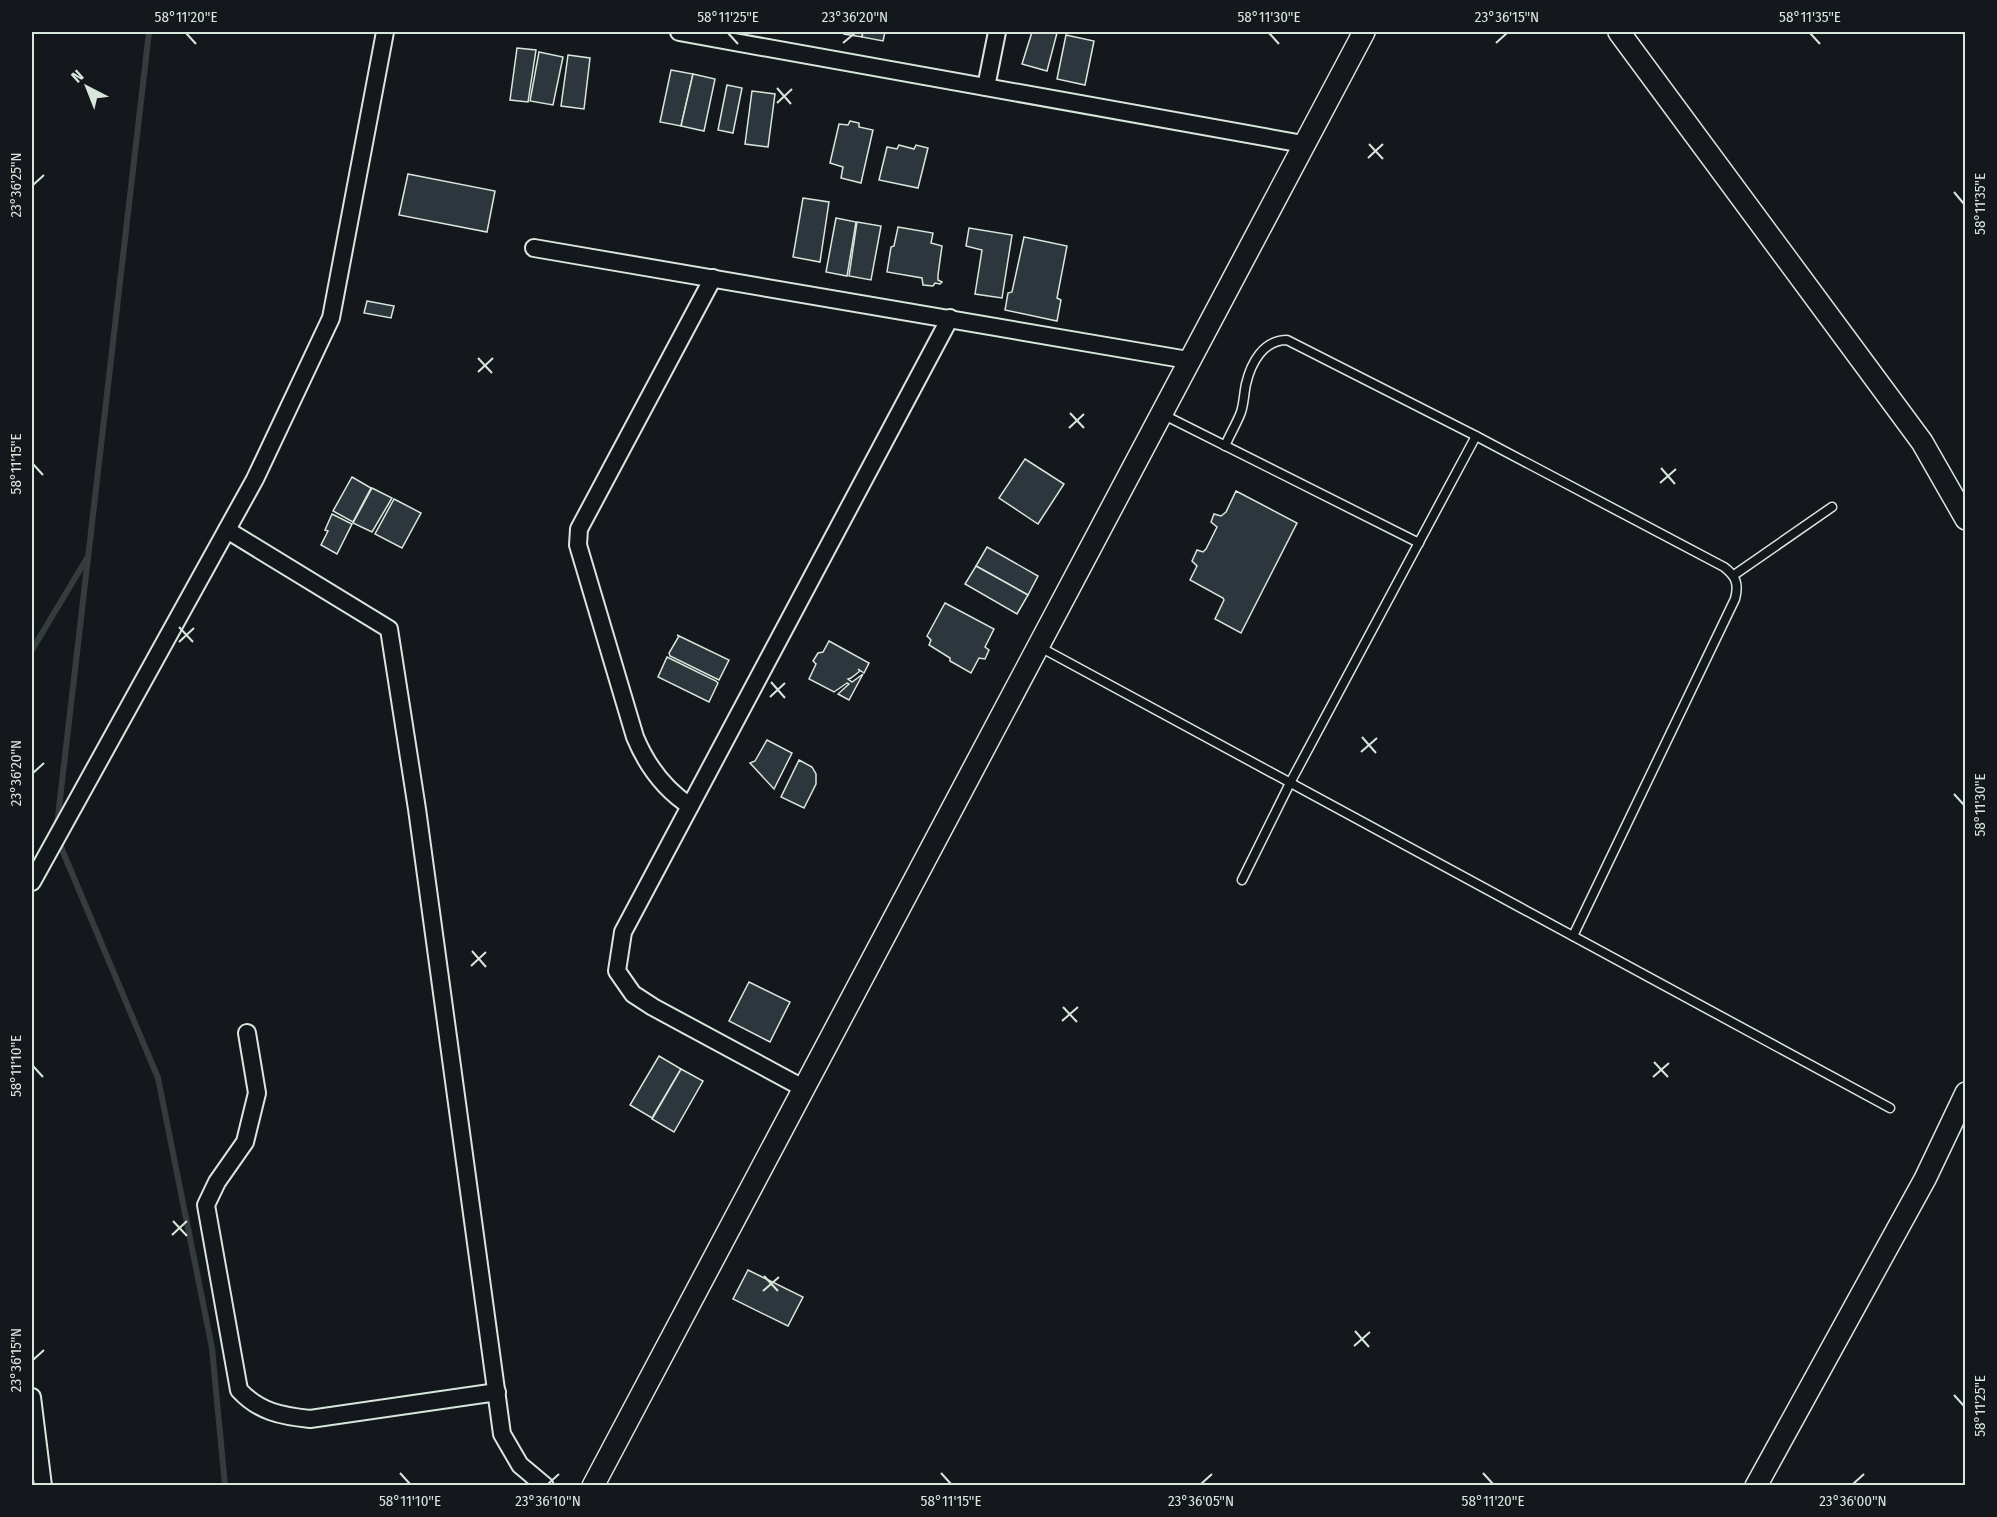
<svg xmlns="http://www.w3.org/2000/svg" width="1997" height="1517" font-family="'Fira Sans Condensed',sans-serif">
	<rect width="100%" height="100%" fill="#14181c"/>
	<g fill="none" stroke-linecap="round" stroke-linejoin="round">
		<g stroke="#363b3e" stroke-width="6">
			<path d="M32,650L87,558"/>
			<path d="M57,825L149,32"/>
			<path d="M58,840L158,1078L212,1348L225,1486"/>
		</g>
	</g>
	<g fill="#2c363c" stroke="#d8e6dc" stroke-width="1.5">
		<path d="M844,32H863L862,37L844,34Z"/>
		<path d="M863,32H885L883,41L862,37Z"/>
		<path d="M1032,32L1057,33L1047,71L1022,64Z"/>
		<path d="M1066,35L1094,41L1085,85L1057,79Z"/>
		<path d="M517,48L536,50L528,102L510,100Z"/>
		<path d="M539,52L563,57L553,105L530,101Z"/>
		<path d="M568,55L590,58L584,109L561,106Z"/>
		<path d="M671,70L693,74L681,126L660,122Z"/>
		<path d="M693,74L715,79L704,131L681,126Z"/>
		<path d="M727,85L742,88L733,133L718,130Z"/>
		<path d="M752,91L775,94L768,147L745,144Z"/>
		<path d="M850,121L859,123V127L873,130L861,183L841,178L843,167L830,163L839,124L848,125Z"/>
		<path d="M899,145L914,149L916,145L928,148L918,188L879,180L887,147L897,149Z"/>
		<path d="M408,174L495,191L487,232L399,215Z"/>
		<path d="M803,198L829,202L820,262L793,257Z"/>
		<path d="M836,218L856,222L847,276L826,272Z"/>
		<path d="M857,222L881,226L871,280L849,276Z"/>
		<path d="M898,227L933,233L931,243L942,246L938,275V280L942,282L940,284L935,283L933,286L923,285L922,278L887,272L891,247L894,246Z"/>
		<path d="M969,228L1012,235L1002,298L975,294L982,250L966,246Z"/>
		<path d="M1024,237L1067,246L1057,298L1061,300L1057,321L1005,310L1008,293L1012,292Z"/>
		<path d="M367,301L394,306L391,318L364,313Z"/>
		<path d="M1025,459L1064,484L1038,524L999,498Z"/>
		<path d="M352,477L371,488L353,522L333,511Z"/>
		<path d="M372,488L392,498L372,532L353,523Z"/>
		<path d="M1236,491L1297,523L1241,633L1215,619L1224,600L1223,598L1190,580L1197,566L1192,561L1197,550L1203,552L1206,549L1217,527L1211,522L1214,514L1221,516L1226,512Z"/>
		<path d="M394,499L421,513L402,548L375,534Z"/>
		<path d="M332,514L352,524L337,554L321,545L328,531L325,530Z"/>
		<path d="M987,547L1038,576L1028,595L976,566Z"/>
		<path d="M976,566L1028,595L1017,614L965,584Z"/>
		<path d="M945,603L994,629L985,647L989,650L985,659L979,658L971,673L950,661V658L929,645L931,640L927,636Z"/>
		<path d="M677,635L729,660L719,680L670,656L669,653L679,636Z"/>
		<path d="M829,641L869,663L864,673L858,669L860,671L851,678L848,679L852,682L863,674L849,700L838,694L849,684L847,683L834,692L809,679L816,664L813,661L818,653L823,652Z"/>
		<path d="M667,657L716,681L718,683L709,702L658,677Z"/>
		<path d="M767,740L792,753L774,789L750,763L755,761Z"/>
		<path d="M799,760L812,767L816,774V784L804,808L781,797Z"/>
		<path d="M749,982L790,1002L770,1042L729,1021Z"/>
		<path d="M659,1056L681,1069L652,1118L630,1105Z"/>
		<path d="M681,1069L703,1081L674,1132L652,1119Z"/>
		<path d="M748,1270L803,1297L788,1326L733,1299Z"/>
	</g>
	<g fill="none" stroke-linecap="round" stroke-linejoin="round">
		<defs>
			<g id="service">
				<path d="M1162,414L1419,543"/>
				<path d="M1225,446C1230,434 1237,423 1241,412C1244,403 1244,393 1246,384C1251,363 1263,340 1287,340L1476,436L1724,567C1736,576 1739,584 1735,599L1573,936"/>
				<path d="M1734,575L1832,507"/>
				<path d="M1038,646L1890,1108"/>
				<path d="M1242,880L1290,783L1476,436"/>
			</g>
			<g id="minor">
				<path d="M679,32L1303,144"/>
				<path d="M986,87L997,32"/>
				<path d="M534,248L1188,360"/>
				<path d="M227,530L389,629L417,809L502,1434L520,1465L545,1486"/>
				<path d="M690,806C664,789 647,766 635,737L578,545L579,529L713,278"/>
				<path d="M32,882L255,479L331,318L385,32"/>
				<path d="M247,1033L257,1093L245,1142L217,1182L206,1205L239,1390C259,1412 282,1416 310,1419L497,1392"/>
				<path d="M803,1088L653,1007L633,994L617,971L623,932L950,318"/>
				<path d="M32,1397L43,1486"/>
			</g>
			<g id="tertiary">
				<path d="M1619,32L1922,442L1966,519"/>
				<path d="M593,1486L1364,32"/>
				<path d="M1756,1486L1925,1179L1966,1093"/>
			</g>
		</defs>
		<use href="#service" stroke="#d8e6dc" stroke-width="11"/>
		<use href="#minor" stroke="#d8e6dc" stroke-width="20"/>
		<use href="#tertiary" stroke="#d8e6dc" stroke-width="24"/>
		<use href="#service" stroke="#14181c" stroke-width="8"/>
		<use href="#minor" stroke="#14181c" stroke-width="16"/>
		<use href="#tertiary" stroke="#14181c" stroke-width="21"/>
	</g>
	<path fill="none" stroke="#d8e6dc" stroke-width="2" d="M186,33L196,44M728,33L738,44M1269,33L1279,44M1810,33L1820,44M843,43L855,33M1496,43L1507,33M777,88L791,104M777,103L792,89M1369,144L1383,159M1368,158L1383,144M33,185L44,175M1954,192L1964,204M478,358L492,373M478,372L493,358M1070,413L1084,428M1069,428L1084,414M33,464L43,475M1661,468L1675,484M1660,483L1676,469M179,627L193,642M179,642L194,628M771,682L785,698M770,697L785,683M1362,737L1376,753M1361,752L1377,738M33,773L44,763M1954,794L1964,805M472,951L486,967M471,966L486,952M1063,1007L1077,1022M1062,1021L1078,1007M1654,1062L1668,1077M33,1066L43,1077M1653,1077L1669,1063M173,1221L187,1236M172,1235L187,1221M764,1276L778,1291M763,1291L779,1277M1355,1331L1369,1347M1354,1346L1370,1332M33,1360L44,1350M1954,1395L1964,1406M400,1473L410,1484M941,1473L951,1484M1483,1473L1493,1484M548,1484L559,1474M1201,1484L1212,1474M1853,1484L1864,1474"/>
	<rect width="1997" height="1517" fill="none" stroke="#14181c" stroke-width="66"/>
	<g transform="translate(87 87) rotate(318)" stroke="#14181c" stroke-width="4.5" paint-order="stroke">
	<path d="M0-4.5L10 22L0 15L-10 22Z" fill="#d8e6dc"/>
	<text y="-9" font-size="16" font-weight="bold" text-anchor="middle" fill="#d8e6dc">N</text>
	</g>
	<rect x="33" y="33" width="1931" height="1451" fill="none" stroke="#d8e6dc" stroke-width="2"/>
	<g font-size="15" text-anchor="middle" fill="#d8e6dc">
		<text x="186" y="22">58°11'20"E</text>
		<text x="728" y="22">58°11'25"E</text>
		<text x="855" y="22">23°36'20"N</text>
		<text x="1269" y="22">58°11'30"E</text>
		<text x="1507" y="22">23°36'15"N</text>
		<text x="1810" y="22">58°11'35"E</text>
		<text transform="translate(16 185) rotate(-90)" y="5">23°36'25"N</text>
		<text transform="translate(1980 204) rotate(-90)" y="5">58°11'35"E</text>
		<text transform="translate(16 464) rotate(-90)" y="5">58°11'15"E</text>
		<text transform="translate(16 773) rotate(-90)" y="5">23°36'20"N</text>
		<text transform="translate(1980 805) rotate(-90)" y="5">58°11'30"E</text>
		<text transform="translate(16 1066) rotate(-90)" y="5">58°11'10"E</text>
		<text transform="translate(16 1360) rotate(-90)" y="5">23°36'15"N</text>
		<text transform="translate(1980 1406) rotate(-90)" y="5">58°11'25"E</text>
		<text x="410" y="1506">58°11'10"E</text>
		<text x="548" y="1506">23°36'10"N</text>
		<text x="951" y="1506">58°11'15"E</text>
		<text x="1201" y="1506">23°36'05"N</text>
		<text x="1493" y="1506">58°11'20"E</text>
		<text x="1853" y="1506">23°36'00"N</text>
	</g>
</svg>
